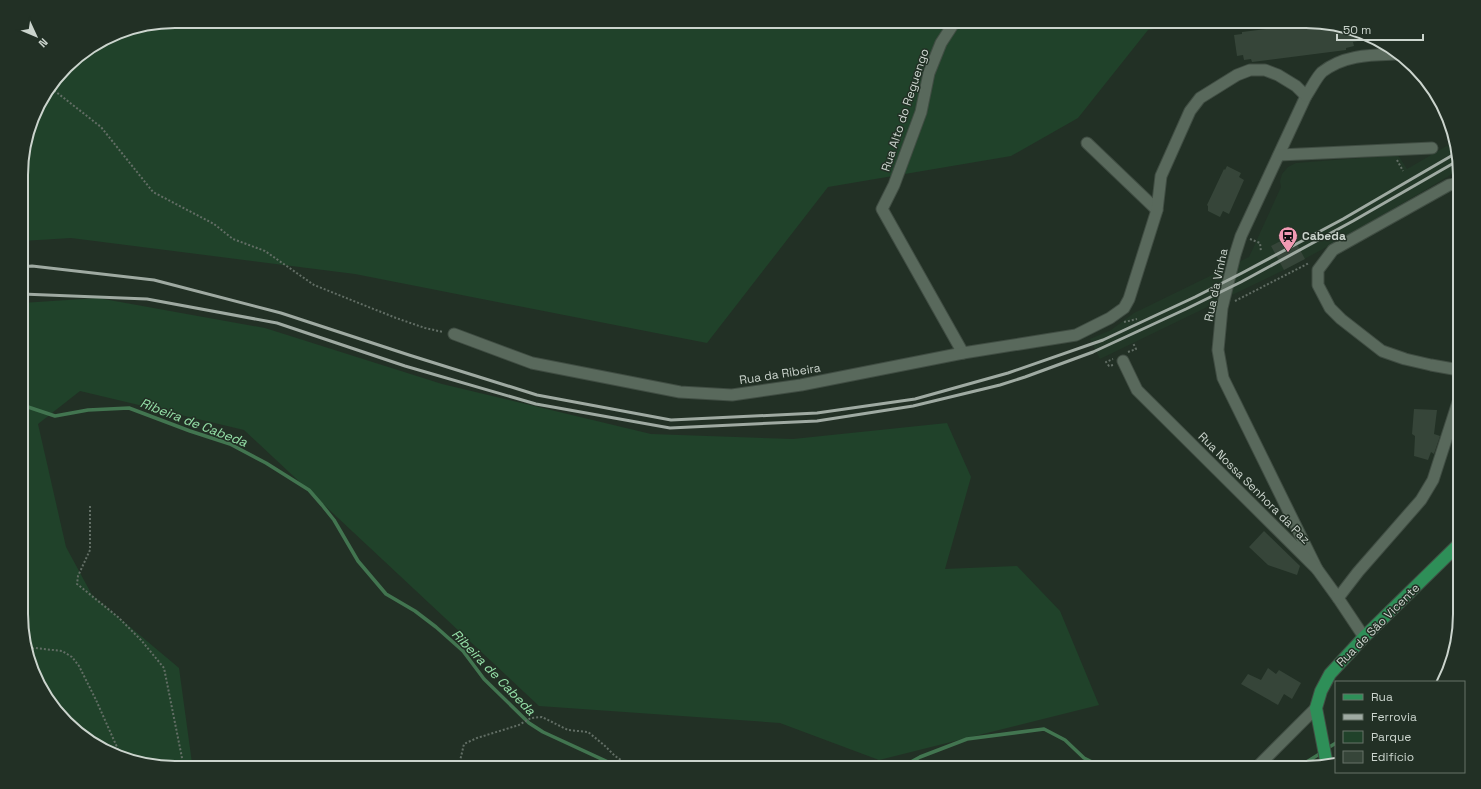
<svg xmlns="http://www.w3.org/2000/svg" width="1481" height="789" font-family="'Space Grotesk',sans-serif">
	<rect width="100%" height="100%" fill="#223025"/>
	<path fill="#223727" d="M1450,144L1459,158V170L1347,236L1284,270L1100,359L1090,339L1111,330L1134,313L1249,257L1281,187L1280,181L1282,174L1288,167L1296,163L1398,155L1407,169Z"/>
	<g fill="#20422a">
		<path d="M175,21H1206L1148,30L1078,118L1011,156L828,187L707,343L355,274L71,238L22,241L21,164L37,106L73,59L116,33Z"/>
		<path d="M98,298L265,328L442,384L651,434L793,439L947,423L971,477L945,569L1017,566L1060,611L1099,705L879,760L780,723L539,706L244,430L80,391L38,424L66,547L92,595L179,668L192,763L183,768H175L106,752L73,730L47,700L22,635V303Z"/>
	</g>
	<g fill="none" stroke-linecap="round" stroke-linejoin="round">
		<g stroke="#427550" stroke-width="3.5">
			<path d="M22,405L55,416L88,410L129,408L190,431L230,444L266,463L309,490L322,505L334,520L358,561L386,594L415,611L436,627L463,651L484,679L529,723L543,732L621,768"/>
			<path d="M1326,749L1336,743"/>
			<path d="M785,768C800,764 816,763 831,768"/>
			<path d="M900,768L920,757L967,739L1044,729L1065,740L1084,758L1104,768"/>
			<path d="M1297,768L1321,753"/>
		</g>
	</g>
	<g fill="#364539">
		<path d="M1313,23L1357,33L1358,41L1353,42L1354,46L1346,48V50L1252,62L1251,59L1244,60L1243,55L1237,56L1234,35L1242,34V32Z"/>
		<path d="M1227,166L1241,173L1239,177L1244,180L1229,214L1223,211L1220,217L1208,211V206L1207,205L1224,169L1225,170Z"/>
		<path d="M1292,235L1305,259L1284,270L1271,246Z"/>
		<path d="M1414,409L1437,410L1434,434L1440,436L1434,454L1431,452L1428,460L1414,456L1415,436L1412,434Z"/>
		<path d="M1264,531L1300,566L1297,575L1268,565L1249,547Z"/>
		<path d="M1268,668L1276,674L1279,670L1301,683L1292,699L1284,694L1278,705L1241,684L1248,674L1261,680Z"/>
	</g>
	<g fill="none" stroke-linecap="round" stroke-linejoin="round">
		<defs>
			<g id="minor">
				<path d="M954,23L941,43L929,73L921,112L894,185L882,209L963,353"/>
				<path d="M1306,96L1241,236L1235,255L1222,308L1218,350L1223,378L1317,569"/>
				<path d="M1087,143L1157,210"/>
				<path d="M1279,155L1432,148"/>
				<path d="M1459,183L1449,185L1333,250L1318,270V285L1330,308L1341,319L1382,351L1405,359L1431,365L1459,370"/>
				<path d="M454,334L532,363L680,392L732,395L801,385L963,353L1076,335L1110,318L1124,308L1129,299L1157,210L1161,176L1190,111L1200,98L1237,75L1250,70H1265L1278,75L1296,86L1306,96C1311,89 1316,78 1322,72C1345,54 1372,55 1400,54"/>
				<path d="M1123,361L1137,390L1317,569L1338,598L1364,637"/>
				<path d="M1338,598L1358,572L1421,500L1433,480L1459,399"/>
				<path d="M1256,768L1316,708"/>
			</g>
			<path id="major" d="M1327,765L1316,708L1321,691L1330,674L1364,637L1460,543"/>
		</defs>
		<use href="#minor" stroke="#404d43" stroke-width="13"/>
		<use href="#major" stroke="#404d43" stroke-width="14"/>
		<g stroke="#626e65" stroke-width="2" stroke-dasharray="2 2" stroke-linecap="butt">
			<path d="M51,88L101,127L153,192L214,224L233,239L265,251L314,285L396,318L425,328L443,332"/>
			<path d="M1397,160L1403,171"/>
			<path d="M1250,239L1260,243L1261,252"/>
			<path d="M1235,301L1309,263"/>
			<path d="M1124,322L1137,319"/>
			<path d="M1128,352L1136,349L1133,343"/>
			<path d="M1113,365L1109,366L1106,362L1113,359"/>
			<path d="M90,506V550L78,576L77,584L118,617L141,640L164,668L184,768"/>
			<path d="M22,530C28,543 26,558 22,571"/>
			<path d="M28,649L35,648L62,651L72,657L79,666L96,700L121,756"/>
			<path d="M311,768C321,761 338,765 349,768"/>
			<path d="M466,768L460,761L464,744L477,738L519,725L531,718L542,717L568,730L588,732L604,745L615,756L633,768"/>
		</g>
		<use href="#minor" stroke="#59695c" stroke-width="11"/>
		<use href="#major" stroke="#2e8f58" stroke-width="12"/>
		<g stroke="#9faaa2" stroke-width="3">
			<path d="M22,267L32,266L154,280L281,313L409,355L537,395L671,420L817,413L915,399L1008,373L1103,340L1195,297L1242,273L1343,219L1458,152"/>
			<path d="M22,294L147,299L277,323L405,366L536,404L670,428L817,421L913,406L1000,385L1025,377L1093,352L1186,309L1241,282L1353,221L1459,160"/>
		</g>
	</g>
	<defs>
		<symbol id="station-pin" viewBox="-11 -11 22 30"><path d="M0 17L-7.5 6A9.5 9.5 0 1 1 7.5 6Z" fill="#f19ab3" stroke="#223025"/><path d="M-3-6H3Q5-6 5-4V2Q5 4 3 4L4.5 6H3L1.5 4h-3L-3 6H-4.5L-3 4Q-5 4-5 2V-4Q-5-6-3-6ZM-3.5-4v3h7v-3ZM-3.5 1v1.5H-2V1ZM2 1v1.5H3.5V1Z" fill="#111"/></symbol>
	</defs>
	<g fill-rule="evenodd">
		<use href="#station-pin" x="1277" y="225" width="22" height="30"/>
	</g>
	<g text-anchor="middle" stroke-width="3" stroke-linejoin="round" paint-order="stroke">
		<g font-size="12" fill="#cbd4cd" stroke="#223025">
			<text transform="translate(905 110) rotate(-72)" y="4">Rua Alto do Reguengo</text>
			<text transform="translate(1216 285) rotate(-78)" y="4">Rua da Vinha</text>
			<text transform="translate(780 374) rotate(-9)" y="4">Rua da Ribeira</text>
			<text transform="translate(1254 488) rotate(45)" y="4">Rua Nossa Senhora da Paz</text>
			<text transform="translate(1378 625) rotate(-45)" y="4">Rua de São Vicente</text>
		</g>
		<g font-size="12" font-weight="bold" fill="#cbd4cd" stroke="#223025" text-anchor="start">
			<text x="1302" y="240">Cabeda</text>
		</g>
		<g font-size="13" font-style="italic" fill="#96e2a9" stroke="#223025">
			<text transform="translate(194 422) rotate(21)" y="5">Ribeira de Cabeda</text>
			<text transform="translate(494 672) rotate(46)" y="5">Ribeira de Cabeda</text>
		</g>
	</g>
	<path d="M0 0H1481V789H0ZM175 28H1306A147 147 0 0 1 1453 175V614A147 147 0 0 1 1306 761H175A147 147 0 0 1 28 614V175A147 147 0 0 1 175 28Z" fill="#223025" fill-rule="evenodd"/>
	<path fill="none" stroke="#cbd4cd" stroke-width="2" d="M175 28H1306A147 147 0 0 1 1453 175V614A147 147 0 0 1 1306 761H175A147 147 0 0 1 28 614V175A147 147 0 0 1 175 28Z"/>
	<rect x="1335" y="681" width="130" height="92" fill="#223025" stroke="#667268"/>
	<rect x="1343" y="694" width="20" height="6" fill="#2e8f58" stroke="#667268"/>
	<text x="1371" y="701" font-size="12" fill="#cbd4cd">Rua</text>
	<rect x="1343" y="714" width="20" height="6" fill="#9faaa2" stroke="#667268"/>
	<text x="1371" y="721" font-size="12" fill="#cbd4cd">Ferrovia</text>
	<rect x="1343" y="731" width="20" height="12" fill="#20422a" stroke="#667268"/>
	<text x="1371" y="741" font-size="12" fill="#cbd4cd">Parque</text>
	<rect x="1343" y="751" width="20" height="12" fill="#364539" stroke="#667268"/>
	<text x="1371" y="761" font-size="12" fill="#cbd4cd">Edifício</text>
	<g transform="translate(36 36) rotate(134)" stroke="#223025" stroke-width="3" paint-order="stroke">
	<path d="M0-3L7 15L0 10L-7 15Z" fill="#cbd4cd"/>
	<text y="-6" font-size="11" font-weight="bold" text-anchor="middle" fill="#cbd4cd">N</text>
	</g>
	<path d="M1337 34v6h86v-6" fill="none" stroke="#cbd4cd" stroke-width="2"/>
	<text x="1343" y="34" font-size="12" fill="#cbd4cd" stroke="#223025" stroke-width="3" paint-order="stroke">50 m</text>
</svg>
